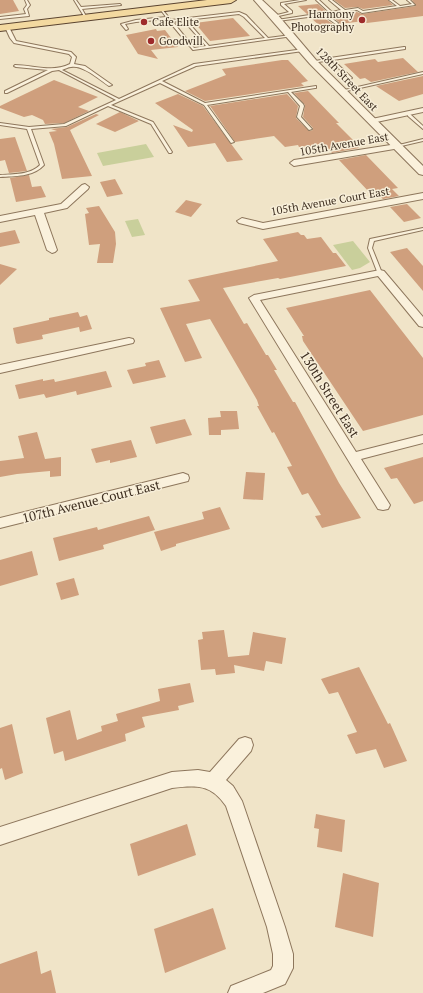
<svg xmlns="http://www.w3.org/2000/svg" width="423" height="993" font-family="'PT Serif',serif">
	<rect width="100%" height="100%" fill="#f0e4c8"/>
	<g fill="#c9cf9b">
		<path d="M146,144L154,157L103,166L97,153Z"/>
		<path d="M138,219L145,235L132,237L125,221Z"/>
		<path d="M353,241L370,262L360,268L352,270L333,245Z"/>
	</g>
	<g fill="#cf9f7d">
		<path d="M0,0H13L19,11L0,14Z"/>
		<path d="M334,0H388L393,5L363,9L358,7L345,8Z"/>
		<path d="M412,0H423V16L367,23L364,21L339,24V22L330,15L357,12L362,14L416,6Z"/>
		<path d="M318,4L326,11L307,14L298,6Z"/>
		<path d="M323,17L334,25L321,27L311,18Z"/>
		<path d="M233,18L250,36L210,41L195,23Z"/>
		<path d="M156,29L157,31L165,30L178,47L151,50L158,59L138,54L126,35Z"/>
		<path d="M403,58L418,72L371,82L365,78L360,79L344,64L375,59L378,62Z"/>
		<path d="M282,60H288L308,81L301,83L304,86L205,101L185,91L226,75L222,69Z"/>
		<path d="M423,76V94L399,101L376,86Z"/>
		<path d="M54,80L98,97L78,107L89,111L64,123L45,124L43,120L32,115L24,117L0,108V106Z"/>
		<path d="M308,91L339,123H336L356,143H354L359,148L332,153L328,148L311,151L306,146L299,147L298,145L285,147L274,136L235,142L210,106L287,94L298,106L296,118L309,131L313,130V128L303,117L305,105L294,93Z"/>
		<path d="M178,94L203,106L243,160L227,162L215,143L188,147L173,125L192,132L193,130L155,103Z"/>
		<path d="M120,112L139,121L115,132L96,124Z"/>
		<path d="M96,114L99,115L70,130L92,176L62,179L54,144L49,132L57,131L51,129L67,127Z"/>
		<path d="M15,137L27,171L9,173L5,160L0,161V139Z"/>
		<path d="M366,155L398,188L392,189L399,196L383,199L375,192L370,193L339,160Z"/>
		<path d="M29,175L32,187L41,186L46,197L16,202L10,178Z"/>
		<path d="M115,179L123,194L107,197L100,182Z"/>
		<path d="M186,200L202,204L191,217L175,212Z"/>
		<path d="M407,204L421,218L404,222L390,207Z"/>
		<path d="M99,206L115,232L116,244L113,263H97L100,244L89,245L85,214L89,213L86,208Z"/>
		<path d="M15,230L20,243L0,247V233Z"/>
		<path d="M298,232L301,235H304L307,239L321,237L333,253H336L346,266L280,279L278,278L223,288L244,324L247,323L266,355H268L277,370H274L293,402H295L339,483L361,518L322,528L315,516L321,515L308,493L302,495L287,467L292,466L274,432L272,433L257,406H259L257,400L210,319L186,324L202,358L185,362L160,308L200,301L188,280L278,261L263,239Z"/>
		<path d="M407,248L423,266V291L390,252Z"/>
		<path d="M0,264L17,269L0,285Z"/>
		<path d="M370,290L423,358V415L363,431L303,341L302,336H304L286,308Z"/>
		<path d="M78,312L80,317L87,315L92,329L80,332L79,327L42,335L43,339L18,344L16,343L13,328L49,320V318Z"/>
		<path d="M159,360L166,377L133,384L127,370L146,366L145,363Z"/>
		<path d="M106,371L112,387L77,395L76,391L46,398L44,394L19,399L15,385L43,379V381L54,379L55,382Z"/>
		<path d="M220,411H237L239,429L221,430V435H209L208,418L221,417Z"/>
		<path d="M185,419L192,435L156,444L150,427Z"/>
		<path d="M37,432L45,459L61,457V476L50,477V471L17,474L0,477V461L24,458L18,436Z"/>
		<path d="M131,440L137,457L110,463V460L96,463L91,449Z"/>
		<path d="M423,457V501L414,504L397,478L391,479L384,468Z"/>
		<path d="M246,472L265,473L263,500L243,499Z"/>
		<path d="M220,507L230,529L176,544V546L161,551L154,532L204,519L202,512Z"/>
		<path d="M149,516L155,530L103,545L104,549L59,561L53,538L97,527L98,530Z"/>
		<path d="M32,551L38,575L0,586V560Z"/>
		<path d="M74,578L79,595L61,600L56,583Z"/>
		<path d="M224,630L228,657L249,655L253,632L286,638L282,664L266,661L264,671L234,665L235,673L216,675L215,669L201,670L198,640L203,639L202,632Z"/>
		<path d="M359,667L388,724L390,723L407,761L384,768L376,749L356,754L347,735L357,732L338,692L329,694L321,679Z"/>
		<path d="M190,683L194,702L178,706L179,710L142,717L145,727L125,734L126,741L65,761L63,751L54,754L46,718L70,710L77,740L102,731L101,726L118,721L116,714L160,701L158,689Z"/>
		<path d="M12,724L23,773L5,780L2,768L0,769V728Z"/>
		<path d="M316,814L345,820L342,852L317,847L319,829L314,828Z"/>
		<path d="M187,824L196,855L138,876L130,844Z"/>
		<path d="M343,873L379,883L373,937L335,927Z"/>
		<path d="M213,908L226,949L165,973L154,929Z"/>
		<path d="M37,951L41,974L51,970L56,993H0V964Z"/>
	</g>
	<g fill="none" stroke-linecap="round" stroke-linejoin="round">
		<defs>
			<g id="service">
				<path d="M25,0H27L30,5L27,9L29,16L0,19V17L26,14L24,9L27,5Z"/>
				<path d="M74,0H76L81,7L120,4L121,5L82,9L87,18L86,19L85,18Z"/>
				<path d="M300,0H306L284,4L292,11V13L274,17L273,16L289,12L281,5V3Z"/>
				<path d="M316,0H319L332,12L341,10L329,0H332L345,10L358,8L363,11L397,6L389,0H392L400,6L412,4L407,0H410L415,5L362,13L357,10L326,14L338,23L337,25L323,15L278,21L277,20L329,12Z"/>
				<path d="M161,8L171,20L239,12L246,15L268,38L291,35L293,36L193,50L167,19L136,22L125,24L128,29L126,30L121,24L136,20L166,17L160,9ZM239,14L244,17L265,38L209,46L186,20ZM183,20L206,46L194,48L173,22Z"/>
				<path d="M7,26L9,27L16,41L71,52L76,57L74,64L85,66L112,85L109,86C100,80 82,64 71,67C68,67 65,69 62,70L119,99L194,64L304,49V51H303L196,66L162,81L205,103L316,86V88H315L291,92L303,104L304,106L301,117L312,129L309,130L297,117L300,106L288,92L207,105L234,142L231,143L204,105L160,83L111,105L153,122L172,152L171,153H169L151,124L108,106L66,126L31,129L44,165C33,177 15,176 0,177V175C14,174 30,175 40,165L27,129L0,125V123L29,127L64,124L116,100L59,70L52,71L7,93H5V91L48,70L16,67L14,66L15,65C33,65 53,73 70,64L72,57L69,54L14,43L10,38L5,27Z"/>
				<path d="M404,47H405V49L333,60L351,77L352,78L350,79L330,60L313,63L311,62L330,58Z"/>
				<path d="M423,72V74L342,92L340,91Z"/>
				<path d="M408,114H410L423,126V129L408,116Z"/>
				<path d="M423,139V141L397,147L395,146Z"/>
				<path d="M423,228V230L374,241L372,248L382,273L380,274H378L368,248L370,239Z"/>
			</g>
			<g id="minor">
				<path d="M423,108V112L372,123L368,121L372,119Z"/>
				<path d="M397,144L401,146L400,148L294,166L290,163L294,160Z"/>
				<path d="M85,184L89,187L88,189L67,208L44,213L57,250L55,252L52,253L47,250L35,215L0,222V216L61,204L82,185Z"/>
				<path d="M423,193V199L263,229L239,223L237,221L242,218L263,223Z"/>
				<path d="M380,270L384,271L423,317V327L419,326L378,276L260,300L356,452L423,435V443L361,459L390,505L388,509L383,510L378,509L249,298L254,295Z"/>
				<path d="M129,338L133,339L134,341L133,343L0,373V365Z"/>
				<path d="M183,473L188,475L189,478L188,481L0,528V518Z"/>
				<path d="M245,737L251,739L253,745L251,751L226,780L233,786L242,801L285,927L293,954V968L285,984L263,993H228L231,986L271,970L273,966V954L267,927L226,806C211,784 197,785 172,788L0,845V827L172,772L198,770L210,772L239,739Z"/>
			</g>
			<path id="tertiary" d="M254,0H262L277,14L316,60L423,166V175L419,174L310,64Z"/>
			<path id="primary" d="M207,0H236L231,3L0,31V25Z"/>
		</defs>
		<use href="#service" stroke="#8d765c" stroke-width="2"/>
		<use href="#minor" stroke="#8d765c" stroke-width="2"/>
		<use href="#tertiary" stroke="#8d765c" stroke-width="2"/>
		<use href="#primary" stroke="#5b4430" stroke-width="2"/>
		<use href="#service" fill="#faf1dc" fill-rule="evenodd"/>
		<use href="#minor" fill="#faf1dc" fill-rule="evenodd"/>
		<use href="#tertiary" fill="#faf1dc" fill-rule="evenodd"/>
		<use href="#primary" fill="#f3d9a0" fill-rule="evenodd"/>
	</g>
	<g fill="#9e2a2b" stroke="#f7eed8" stroke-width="1.5">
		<circle cx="362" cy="20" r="4"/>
		<circle cx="144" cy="22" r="4"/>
		<circle cx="151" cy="41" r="4"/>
	</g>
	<g text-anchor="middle" stroke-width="3" stroke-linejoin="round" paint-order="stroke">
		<g font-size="11" fill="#3d2e20" stroke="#f7eed8" text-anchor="start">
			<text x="354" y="18" text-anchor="end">Harmony<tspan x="354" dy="13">Photography</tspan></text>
			<text x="152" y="26">Cafe Elite</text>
			<text x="159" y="45">Goodwill</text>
		</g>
		<g font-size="11" fill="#3d2e20" stroke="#f7eed8">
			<text transform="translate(347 79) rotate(46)" y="4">128th Street East</text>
			<text transform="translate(344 144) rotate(-10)" y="4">105th Avenue East</text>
			<text transform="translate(330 201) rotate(-10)" y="4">105th Avenue Court East</text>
		</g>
		<g font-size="13" fill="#3d2e20" stroke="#f7eed8">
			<text transform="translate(330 394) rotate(58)" y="5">130th Street East</text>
			<text transform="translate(91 501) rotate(-14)" y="5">107th Avenue Court East</text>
		</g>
	</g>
</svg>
